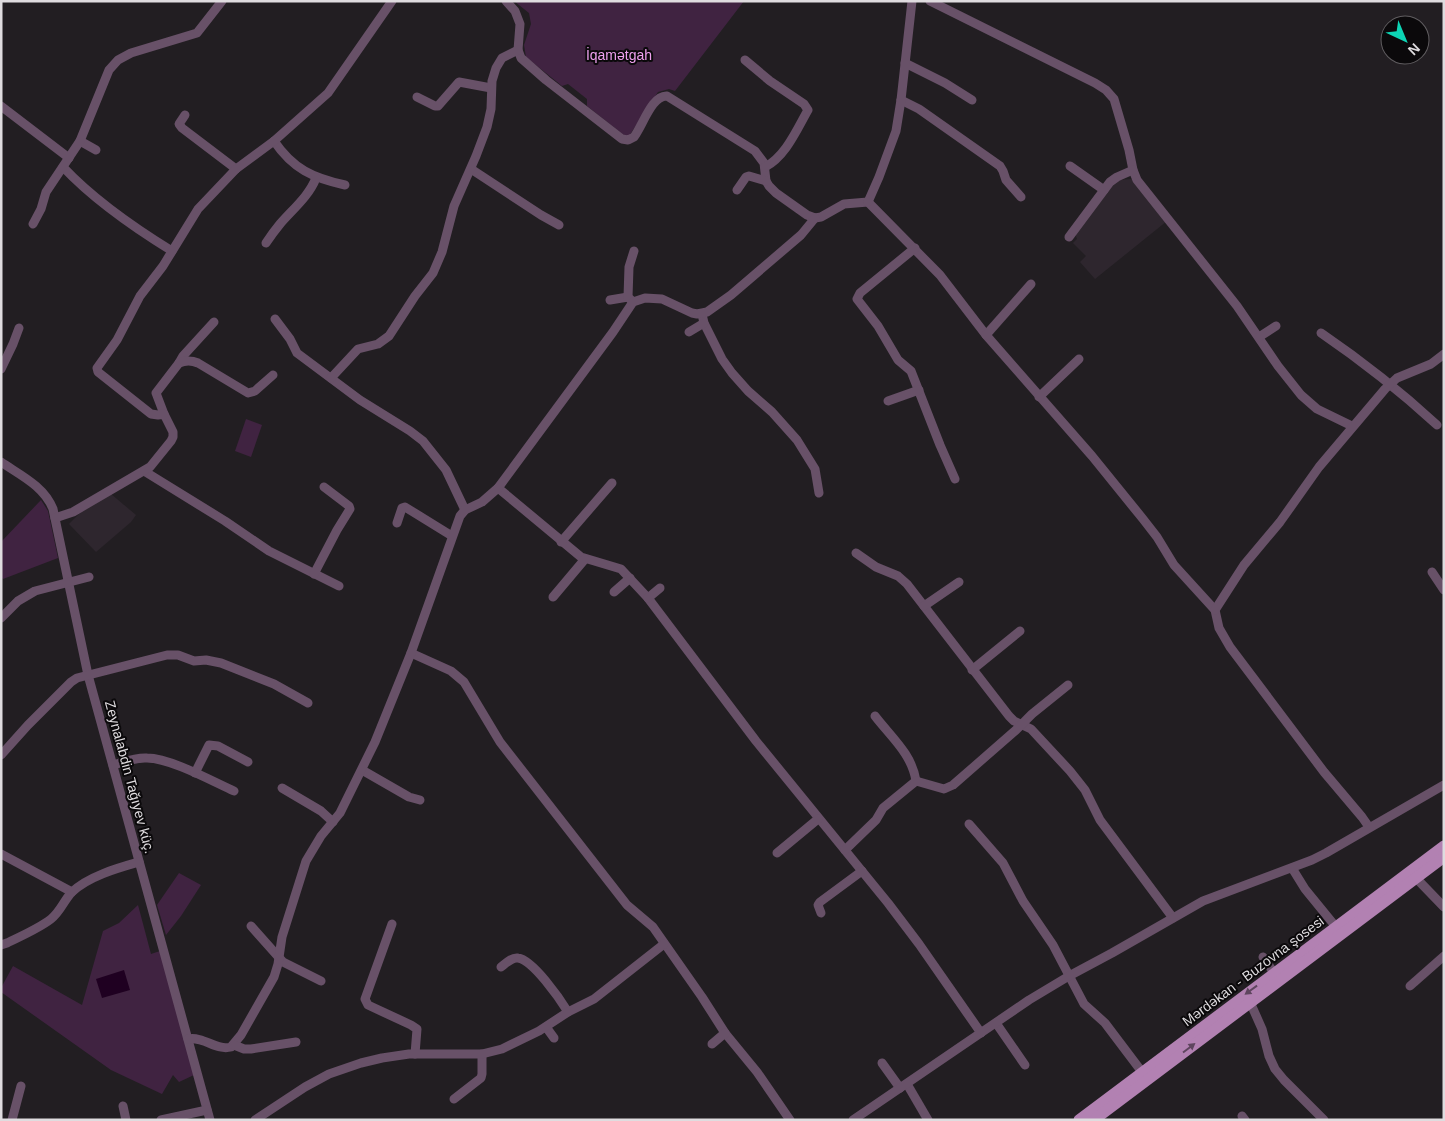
<svg xmlns="http://www.w3.org/2000/svg" width="1445" height="1121" font-family="Arial,sans-serif">
	<rect width="100%" height="100%" fill="#221e22"/>
	<g fill="#2e262e">
		<path d="M1132,179L1167,221L1095,279L1080,262L1086,256L1073,243L1077,239L1075,233L1117,180Z"/>
		<path d="M111,494L136,515L131,522L96,552L69,524L82,511Z"/>
	</g>
	<g fill="#402341">
		<path d="M514,1H744L675,91L669,89L658,92L629,136H625L587,106V99L568,84L562,86L526,57L524,45L531,24L529,13Z"/>
		<path d="M246,419L262,425L251,457L235,451Z"/>
		<path d="M41,500L48,511L58,558L3,579L1,577V542Z"/>
		<path d="M179,873L201,885L181,916L166,935L157,905Z"/>
		<path d="M138,905L151,954L160,951L194,1075L179,1082L173,1075L162,1094L111,1070L1,992V988L13,966L82,1005L103,931L119,923Z"/>
	</g>
	<path fill="#1f0021" d="M124,970L130,990L102,998L96,979Z"/>
	<g fill="none" stroke-linecap="round" stroke-linejoin="round">
		<g stroke="#685168" stroke-width="9">
			<path d="M506,1L515,11L520,24L518,50L521,58L546,80L622,139L628,140L634,137C643,125 652,95 667,96L755,151L764,163L766,181L769,186L776,193L807,215L815,218L821,217L844,204L868,202"/>
			<path d="M930,1L1095,83L1106,90L1114,99L1129,150L1133,170L1137,180L1237,306L1278,366L1301,395L1317,409L1352,426"/>
			<path d="M745,60L770,81L804,104L808,110C797,129 786,156 765,167"/>
			<path d="M905,63L945,83L972,100"/>
			<path d="M417,97L435,106H438L459,82L491,88"/>
			<path d="M901,100L919,109L1000,166L1003,171L1006,180L1021,197"/>
			<path d="M1,106L69,158"/>
			<path d="M185,115L179,124L182,128L236,169"/>
			<path d="M80,141L96,150"/>
			<path d="M274,141C293,169 313,178 345,185"/>
			<path d="M1070,166L1104,190"/>
			<path d="M63,167C94,200 133,227 172,251"/>
			<path d="M471,169L541,215L559,225"/>
			<path d="M737,190L746,177L749,176L766,181"/>
			<path d="M868,202L940,275L986,335L1092,456L1143,519L1157,537L1174,565L1215,610L1219,628L1230,647L1324,772L1362,817L1369,827"/>
			<path d="M868,202L879,177L896,131L901,100L912,1"/>
			<path d="M33,224L41,209L46,192L80,141L109,70L118,60L131,53L197,33L222,1"/>
			<path d="M1069,237L1110,182L1117,177L1133,170"/>
			<path d="M266,243C270,237 275,230 280,224C293,209 309,196 316,178"/>
			<path d="M915,248L860,293L857,299L878,326L898,360L911,371L940,445L955,479"/>
			<path d="M610,300L628,297"/>
			<path d="M633,302L628,297L629,267L634,251"/>
			<path d="M702,314L704,323L722,359L732,373L748,391L772,412L797,440L815,469L819,493"/>
			<path d="M275,319L290,339L297,353L360,400L410,431L423,441L446,470L465,510"/>
			<path d="M689,332L704,323"/>
			<path d="M1321,333C1362,361 1400,391 1437,425"/>
			<path d="M986,335L1031,284"/>
			<path d="M1259,337L1276,326"/>
			<path d="M179,363L183,356L214,322"/>
			<path d="M1,369L13,344L19,328"/>
			<path d="M331,378L358,349L378,344L389,336L415,296L433,273L442,252L454,206L476,156L487,127L491,109L492,81L496,68L502,58L518,50"/>
			<path d="M1039,397L1079,359"/>
			<path d="M888,401L919,390"/>
			<path d="M164,414L156,393L179,363C186,360 191,360 198,363L248,393L255,391L273,375"/>
			<path d="M1,462C20,475 44,486 53,509L88,675L210,1120"/>
			<path d="M144,471L225,521L269,551L339,586"/>
			<path d="M498,488L581,557L621,569L648,598L756,741L888,903L919,944L981,1033"/>
			<path d="M55,518L73,512L150,467L171,441L173,437V432L164,414L158,415L151,414L98,372L97,368L117,340L140,296L163,266L198,209L236,169L274,141L328,93L392,1"/>
			<path d="M397,523L402,508L405,507L452,536"/>
			<path d="M561,542L612,483"/>
			<path d="M856,553L876,567L898,576L907,584L1009,716L1014,721L1031,729L1070,771L1085,790L1100,820L1173,918"/>
			<path d="M1432,572L1444,590"/>
			<path d="M314,574L337,530L350,509L349,506L324,487"/>
			<path d="M614,592L630,578"/>
			<path d="M553,597L585,559"/>
			<path d="M648,598L660,588"/>
			<path d="M924,606L959,582"/>
			<path d="M1215,610L1244,565L1280,522L1319,467L1385,389L1397,378L1431,364L1444,354"/>
			<path d="M1,618L18,601L35,591L89,577"/>
			<path d="M411,653L451,671L464,682L500,742L627,905L653,927L702,997L725,1033L757,1072L790,1120"/>
			<path d="M972,670L1020,631"/>
			<path d="M875,716C891,737 912,754 916,781"/>
			<path d="M1,755L28,725L71,682L77,678L167,655H178L194,661L206,660L221,663L274,684L308,703"/>
			<path d="M113,765C124,762 136,757 147,758C170,758 212,781 234,791"/>
			<path d="M362,770L409,797L420,800"/>
			<path d="M195,773L209,745L218,746L248,762"/>
			<path d="M282,788L321,811L333,822"/>
			<path d="M969,824L1003,863L1023,901L1053,945L1084,1004L1105,1023L1142,1072"/>
			<path d="M845,850L876,820L883,808L916,781L944,789L953,785L1016,730L1032,714L1068,685"/>
			<path d="M777,853L818,819"/>
			<path d="M1,854L72,892"/>
			<path d="M1292,868L1305,889L1336,927"/>
			<path d="M1416,878L1444,907"/>
			<path d="M821,913L818,905L820,902L862,871"/>
			<path d="M392,924L365,999L368,1005L411,1025L417,1029L415,1054"/>
			<path d="M251,926L283,962L321,981"/>
			<path d="M1,945L7,943C21,936 38,929 51,919C61,911 64,900 72,892C89,876 118,868 139,862"/>
			<path d="M1263,957L1274,973"/>
			<path d="M501,967C506,963 512,957 518,958C533,960 560,999 568,1012"/>
			<path d="M1410,986L1444,956"/>
			<path d="M1250,1002L1262,1029L1269,1056L1275,1069L1284,1080L1324,1120"/>
			<path d="M996,1023L1025,1065"/>
			<path d="M546,1027L554,1038"/>
			<path d="M188,1039C204,1036 216,1051 231,1047L241,1035L274,977L278,964L282,937L306,861L321,836L340,813L375,742L411,653L460,516L465,510L482,502L498,488L613,332L633,302L645,298L662,299L692,313L697,314L707,312L731,295L801,235L815,218"/>
			<path d="M712,1044L725,1033"/>
			<path d="M234,1045L244,1049H251L296,1042"/>
			<path d="M882,1063L900,1088"/>
			<path d="M907,1084L928,1120"/>
			<path d="M454,1099L481,1078L482,1074V1054"/>
			<path d="M123,1106L126,1120"/>
			<path d="M1242,1116L1245,1120"/>
			<path d="M12,1120L21,1086"/>
			<path d="M161,1120L207,1110"/>
			<path d="M255,1120L305,1087L329,1074L361,1063L382,1058L409,1054H482L502,1049L539,1031L568,1012L594,999L664,944"/>
			<path d="M853,1120L1029,1000L1069,976L1112,953L1203,901L1312,860L1326,853L1444,785"/>
		</g>
		<g stroke="#b281b2" stroke-width="11">
			<path d="M1079,1120L1444,846"/>
			<path d="M1094,1120L1444,857"/>
		</g>
	</g>
	<defs><path id="oneway-solid" d="M-6-.8H1V-3.2L6.5 0L1 3.2V.8H-6Z" transform="scale(1.25)"/></defs>
	<g fill="#5e455e">
		<use href="#oneway-solid" transform="translate(1251 990) rotate(144)"/>
		<use href="#oneway-solid" transform="translate(1189 1048) rotate(-37)"/>
	</g>
	<g text-anchor="middle" stroke-width="4" stroke-linejoin="round" paint-order="stroke">
		<g font-size="14" fill="#eda0ee" stroke="#0b090b">
			<text x="619" y="60">İqamətgah</text>
		</g>
		<g font-size="14" fill="#dfdcdf" stroke="#0b090b">
			<text transform="translate(130 777) rotate(75)" y="5">Zeynalabdin Tağıyev küç.</text>
			<text transform="translate(1253 971) rotate(-37)" y="5">Mərdəkan - Buzovna şosesi</text>
		</g>
	</g>
	<rect width="1445" height="1121" fill="none" stroke="#dfdcdf" stroke-width="5"/>
	<g transform="translate(1405 40) rotate(136)"><circle r="24" fill="#0b090b" stroke="#605d60"/>
	<path d="M0-4L9 19L0 12L-9 19Z" fill="#0dd5b5"/>
	<text y="-8" font-size="14" font-weight="bold" text-anchor="middle" fill="#dfdcdf">N</text>
	</g>
</svg>
